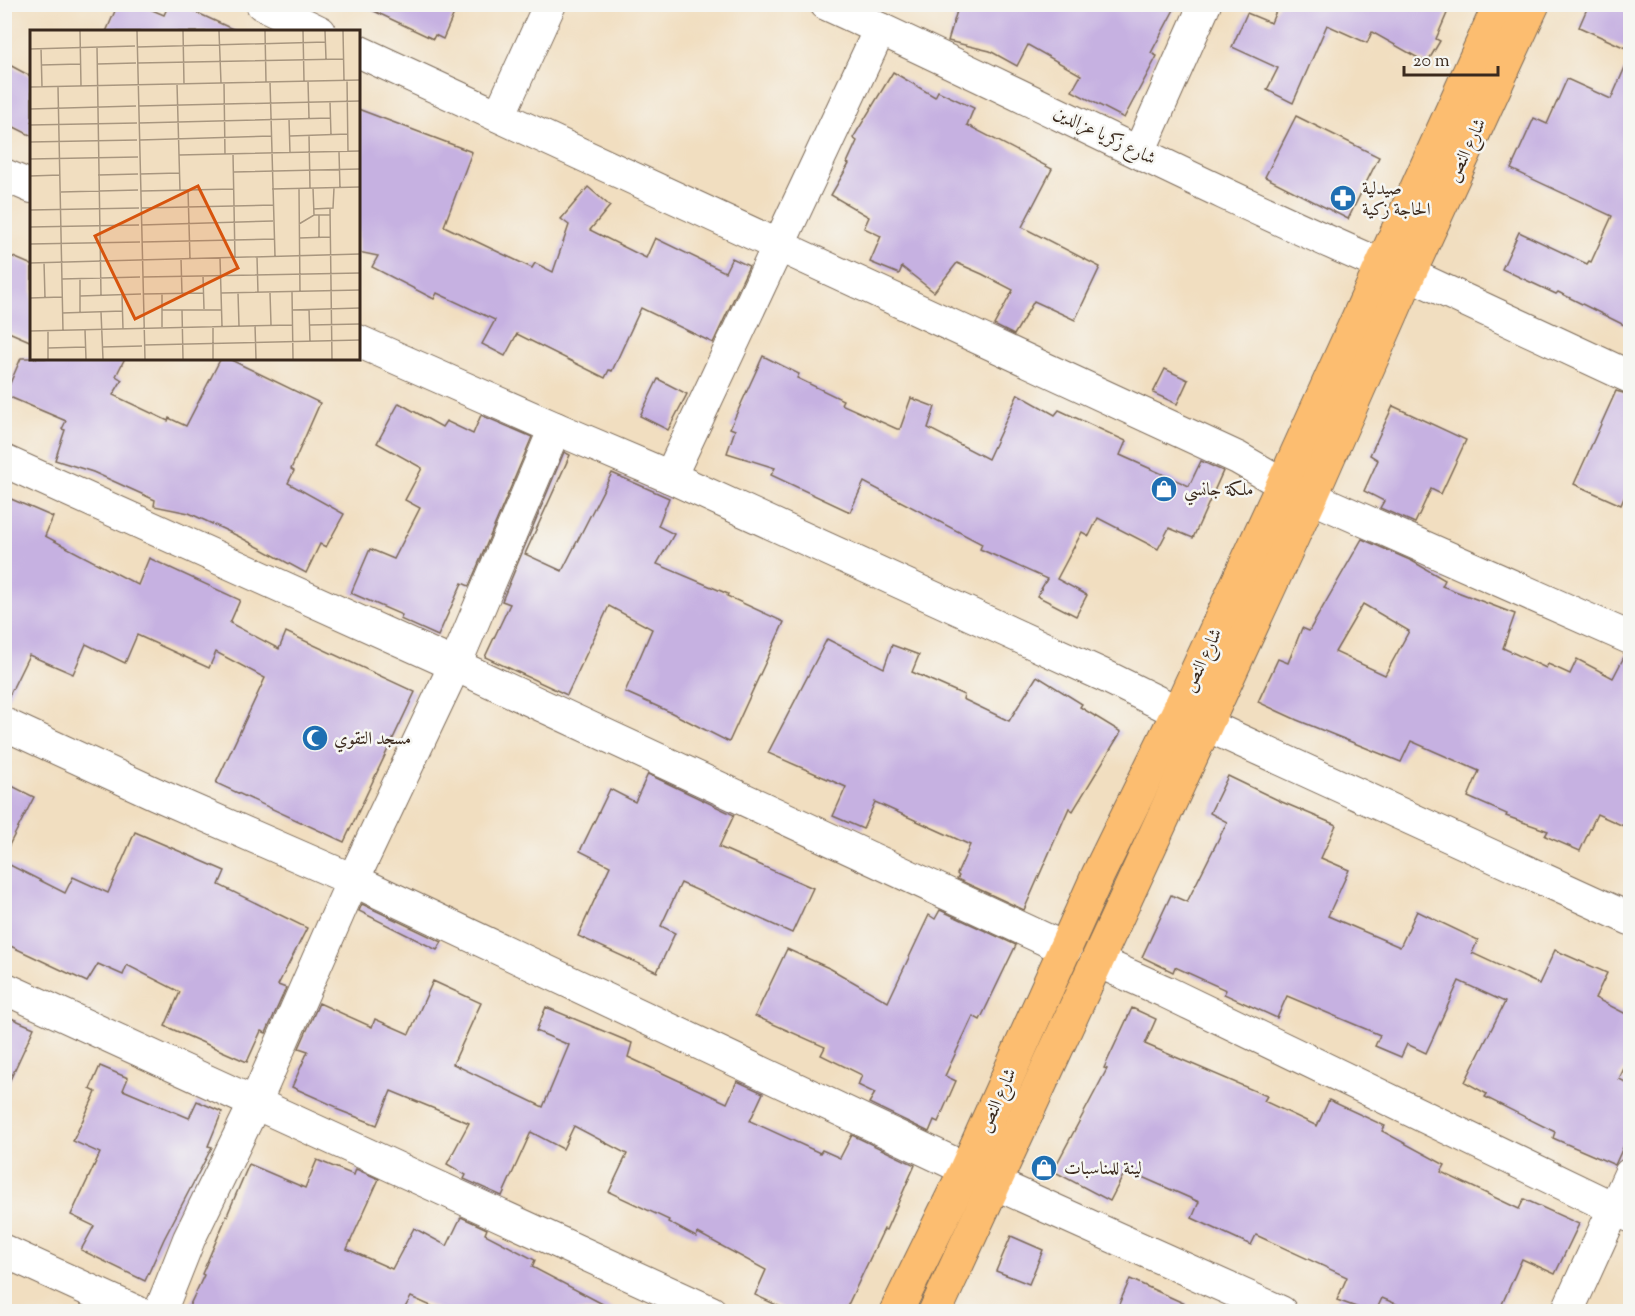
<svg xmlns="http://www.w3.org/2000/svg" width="1635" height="1316" font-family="'Sorts Mill Goudy',Amiri,serif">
	<rect width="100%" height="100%" fill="#f6f6f2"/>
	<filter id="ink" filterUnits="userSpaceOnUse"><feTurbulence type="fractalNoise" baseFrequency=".0167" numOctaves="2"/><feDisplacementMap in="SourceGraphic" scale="12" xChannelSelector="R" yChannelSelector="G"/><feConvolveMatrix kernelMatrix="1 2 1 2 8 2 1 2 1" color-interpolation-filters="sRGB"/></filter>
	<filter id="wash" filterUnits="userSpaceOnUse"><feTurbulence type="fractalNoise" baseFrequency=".008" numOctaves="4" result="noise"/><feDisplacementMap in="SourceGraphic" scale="24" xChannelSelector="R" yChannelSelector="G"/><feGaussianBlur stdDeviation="1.35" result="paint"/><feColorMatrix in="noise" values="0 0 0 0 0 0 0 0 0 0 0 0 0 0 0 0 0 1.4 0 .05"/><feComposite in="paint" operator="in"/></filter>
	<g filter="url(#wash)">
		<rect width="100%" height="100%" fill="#f1dec0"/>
		<g id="blocks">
			<g fill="#c6b1e1" fill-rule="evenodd">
				<path d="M118,4H138L164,15L169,4H178L239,32H106Z"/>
				<path d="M359,4H458L443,39L435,35L433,39Z"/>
				<path d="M959,4H1177L1151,53L1157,56L1124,118L1072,91L1081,75L1028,45L1017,66L990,51L948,41Z"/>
				<path d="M1279,4H1451L1436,39L1440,41L1427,63L1372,32L1367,43L1327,25L1293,103L1267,90L1278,68L1232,47L1247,13L1271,23Z"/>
				<path d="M1589,4H1630V50L1579,27Z"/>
				<path d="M1630,56V328L1558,292L1556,294L1502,269L1519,232L1587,264L1589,261L1591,262L1612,216L1511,169L1534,118L1547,124L1567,79L1611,99Z"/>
				<path d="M4,62L32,77V136L4,122Z"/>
				<path d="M893,72L935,97L938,91L974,108L967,125L1052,169L1022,227L1100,267L1075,320L1034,301L1014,335L994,325L1013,290L982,274L957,263L934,292L902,267L899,274L870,262L881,236L864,228L869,217L831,195L849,164L847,163L857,141L853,138Z"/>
				<path d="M358,109L472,152L444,226L532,268L535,263L553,272L569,225L561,219L588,187L610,206L590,230L646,258L655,238L725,272L732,258L749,266L713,343L641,308L612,371L609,370L605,378L517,334L505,356L482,344L495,320L437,293L434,299L372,267L378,256L358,252Z"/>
				<path d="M1296,116L1379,157L1348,219L1265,177Z"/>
				<path d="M4,253L32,265V342L4,330Z"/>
				<path d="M763,356L799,374L797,378L843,400L841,404L897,429H900L911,398L935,407L928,428L988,459L1018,394L1055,415L1059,410L1126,441L1120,455L1189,486L1201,461L1223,471L1193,538L1169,528L1158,549L1098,518L1089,536L1082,532L1057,579L1087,595L1076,616L1037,596L1047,579L980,549L982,544L864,482L850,512L771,475L775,468L727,453L735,430L730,428Z"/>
				<path d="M21,358H125L116,376L122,380L113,395L168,421L169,418L186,426L221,358H227L320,403L291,469L294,471L288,483L344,514L326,547L320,544L306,573L238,536L189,513L154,506L155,500L93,472L55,460L65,430L62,429L66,421L5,395Z"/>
				<path d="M1165,369L1188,380L1177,404L1153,393Z"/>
				<path d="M658,379L687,394L668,430L640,416Z"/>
				<path d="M1616,391L1630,395V484L1621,505L1574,484Z"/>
				<path d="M399,403L442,427L446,421L473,434L481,415L532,437L469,586L462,583L438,636L400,619L402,615L351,593L370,549L394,559L420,508L405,500L422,468L377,443Z"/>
				<path d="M1393,406L1466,440L1441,494L1431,489L1415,523L1380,508L1384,501L1364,491L1378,460L1370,455Z"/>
				<path d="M564,452L570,455L525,554L562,571L612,473L669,498L658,526L674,534L657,564L728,594L727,596L784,622L729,742L670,712L625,692L652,629L609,606L567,695L485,657L510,604L502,601Z"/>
				<path d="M4,496L53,517L45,536L138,585L149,558L240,600L230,623L279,649L286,632L415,692L344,842L216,783L265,678L216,652L209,668L137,635L125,663L86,644L73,674L29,655L4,706Z"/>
				<path d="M1362,539L1412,561L1445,580L1442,586L1515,614L1503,648L1546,668L1548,664L1570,674L1577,659L1613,678L1625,655L1630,656V829L1597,814L1580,851L1545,836L1548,831L1506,816L1507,814L1468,797L1479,771L1411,741L1401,762L1297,720L1258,702L1278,659L1288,663L1302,628L1309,631ZM1363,604L1409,631L1385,675L1335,652Z"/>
				<path d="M827,639L884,668L892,645L919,655L912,672L964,695L963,699L1009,721L1037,676L1082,704L1080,707L1121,732L1073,811L1069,808L1024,910L957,879L959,876L957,874L970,845L875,802L863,829L833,816L846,787L768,753Z"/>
				<path d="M648,774L734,815L719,847L813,888L792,933L681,883L661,926L675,933L657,972L578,936L610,866L580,851L610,789L635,802Z"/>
				<path d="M1228,776L1282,802L1336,825L1321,858L1349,870L1328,916L1400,947L1417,911L1478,940L1472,953L1539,984L1555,950L1607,973L1595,998L1630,1016V1056L1619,1079L1630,1084V1132L1615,1165L1553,1138L1555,1132L1485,1097L1487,1094L1465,1082L1505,1002L1459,981L1426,1053L1407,1044L1401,1057L1375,1046L1380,1035L1287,996L1277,1018L1224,994L1226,990L1175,967L1173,972L1142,957L1171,895L1187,902L1227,822L1210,813Z"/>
				<path d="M4,782L34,797L4,855Z"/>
				<path d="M135,832L225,871L219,885L307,928L278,985L286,988L266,1033L261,1031L247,1062L165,1026L180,992L127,965L123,975L98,964L87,982L4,943V862L65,893L73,877L108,893Z"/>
				<path d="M362,904L442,942L437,950L359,911Z"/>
				<path d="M940,910L1016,945L980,1020L973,1016L945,1076L956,1081L938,1122L934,1120L929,1132L869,1103L875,1093L858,1085L862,1075L821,1055L825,1047L755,1016L787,949L831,969L888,1002L929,915L935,919Z"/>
				<path d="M433,981L481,1003L453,1064L543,1107L569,1045L536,1031L546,1007L632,1043L628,1057L727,1103L737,1081L763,1093L750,1121L820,1153L822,1150L840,1158L852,1135L915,1165L886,1230L884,1229L845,1311H789L755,1295L766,1270L698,1233L696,1237L668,1222L669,1220L609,1192L627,1154L574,1126L563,1149L531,1132L502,1196L464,1179L466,1175L447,1164L469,1123L391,1091L377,1125L336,1109L337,1107L292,1087L308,1051L299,1048L319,1003L372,1027L375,1019L409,1034Z"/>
				<path d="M1132,1008L1156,1019L1145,1044L1267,1096L1264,1101L1317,1126L1329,1100L1385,1126L1382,1131L1445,1165L1441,1172L1519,1209L1524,1199L1579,1224L1555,1274L1522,1259L1499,1311H1413L1382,1298L1376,1311H1367L1337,1300L1347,1277L1256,1235L1251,1245L1192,1218L1199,1202L1126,1170L1110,1201L1053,1171L1107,1069L1104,1068Z"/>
				<path d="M4,1015L34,1028L4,1093Z"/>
				<path d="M100,1066L128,1078L123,1090L189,1118L197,1101L222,1112L208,1146L212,1147L164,1239L145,1281L81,1250L94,1226L71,1215L100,1153L73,1141L96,1092L90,1089Z"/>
				<path d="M317,1160L354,1175L356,1169L379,1179L347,1249L392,1269L414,1228L447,1246L461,1217L487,1229L485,1234L535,1260L532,1267L616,1311H442L411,1297L403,1311H187L204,1275L202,1274L249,1164L305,1188Z"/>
				<path d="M1011,1236L1043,1250L1029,1284L996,1271Z"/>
				<path d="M1130,1279L1201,1311H1116Z"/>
			</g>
		</g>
	</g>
	<g filter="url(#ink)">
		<use href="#blocks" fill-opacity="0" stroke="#7b6957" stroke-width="1.5"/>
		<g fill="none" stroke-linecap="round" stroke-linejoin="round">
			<defs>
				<g id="minor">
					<path d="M262,4L320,32"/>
					<path d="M826,4C1013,89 1195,184 1384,266"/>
					<path d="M358,51L1238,458L1283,484"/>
					<path d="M499,116L550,4"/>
					<path d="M1139,152L1205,4"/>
					<path d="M4,175L32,187"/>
					<path d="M1409,274L1630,377"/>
					<path d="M358,341L555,428L670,477L1105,676L1178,712L1630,919"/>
					<path d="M4,461L455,665L1066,949"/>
					<path d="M670,477L880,29"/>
					<path d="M1311,497L1630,638"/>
					<path d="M4,724L156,794L353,880L966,1169"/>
					<path d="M1097,961L1166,992L1630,1216"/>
					<path d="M4,988L711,1312"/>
					<path d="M994,1183L1281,1312"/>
					<path d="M4,1251L137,1312"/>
					<path d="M160,1312L189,1239L255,1103L353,880L455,665L555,428"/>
					<path d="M1567,1312L1630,1174"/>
				</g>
				<g id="major">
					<path d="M896,1312L966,1169L1098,875L1178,712L1283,484L1500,4"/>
					<path d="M935,1312L1311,497L1409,274L1533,4"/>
				</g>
			</defs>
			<use href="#minor" stroke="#7b6957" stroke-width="34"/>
			<use href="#major" stroke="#7b6957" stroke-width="35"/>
			<use href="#minor" stroke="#fff" stroke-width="32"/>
			<use href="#major" stroke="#fcbd6f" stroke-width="33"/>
		</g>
	</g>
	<defs>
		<symbol id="pharmacy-disc" viewBox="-11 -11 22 22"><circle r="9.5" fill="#1f6fb2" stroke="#f6f6f2"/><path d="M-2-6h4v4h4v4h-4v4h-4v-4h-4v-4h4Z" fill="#fff"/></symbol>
		<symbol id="shop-disc" viewBox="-11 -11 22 22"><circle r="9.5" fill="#1f6fb2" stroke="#f6f6f2"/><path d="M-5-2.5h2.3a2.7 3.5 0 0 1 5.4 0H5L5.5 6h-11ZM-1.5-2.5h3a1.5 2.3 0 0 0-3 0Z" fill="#fff"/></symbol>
		<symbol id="mosque-disc" viewBox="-11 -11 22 22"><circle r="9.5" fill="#1f6fb2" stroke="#f6f6f2"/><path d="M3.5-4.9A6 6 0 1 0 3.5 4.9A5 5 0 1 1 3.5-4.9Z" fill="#fff"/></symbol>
	</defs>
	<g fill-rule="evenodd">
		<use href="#pharmacy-disc" x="1328" y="183" width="30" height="30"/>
		<use href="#shop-disc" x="1149" y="474" width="30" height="30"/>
		<use href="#mosque-disc" x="300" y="723" width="30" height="30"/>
		<use href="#shop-disc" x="1029" y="1153" width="30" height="30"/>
	</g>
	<g text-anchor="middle" stroke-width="5" stroke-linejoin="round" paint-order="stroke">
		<g font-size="18" fill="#3b2a1e" stroke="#f6f6f2">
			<text transform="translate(1105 135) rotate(26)" y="6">شارع زكريا عزالدين</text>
			<text transform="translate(1466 150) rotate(-65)" y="6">شارع النص</text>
			<text transform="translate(1202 660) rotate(-65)" y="6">شارع النص</text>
			<text transform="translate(997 1100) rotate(-66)" y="6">شارع النص</text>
		</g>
		<g font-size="18" fill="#3b2a1e" stroke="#f6f6f2" text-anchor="start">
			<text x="1362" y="194">صيدلية<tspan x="1362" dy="21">الحاجة زكية</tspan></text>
			<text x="1184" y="495">ملكة جانسي</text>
			<text x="334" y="744">مسجد التقوي</text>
			<text x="1064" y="1174">لينة للمناسبات</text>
		</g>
	</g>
	<g transform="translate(30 30)">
		<rect width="330" height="330" fill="#f1dec0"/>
		<path fill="none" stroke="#a8967f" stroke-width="1.5" d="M50,1L51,56M107,1L115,329M153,1L154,54M189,1L191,53M235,1L236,52M273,1L274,51M295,1L296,29M313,1L314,50M67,17L71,265M107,17L296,12M11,18L12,57M0,19L105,16M108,33L314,29M67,34L106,33M11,35L50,34M317,50L318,122M278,51L279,88M240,52L245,226M194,53L195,125M147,54L150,160M0,57L330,50M28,57L33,301M300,72L301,105M109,76L330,71M0,79L106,76M259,89L260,123M109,93L300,88M0,95L107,93M279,105L280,158M260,106L318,104M110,110L241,106M0,112L107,110M309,122L310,158M203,124L205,228M149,125L330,121M0,129L108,127M204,142L330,139M110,144L149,143M68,145L108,144M0,146L30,145M283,158L284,185M242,159L330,157M269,159L270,262M158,160L160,229M111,161L204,159M31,162L108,160M111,178L243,175M283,179L303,178L304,158M300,179L302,329M0,180L109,178M289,185V207M269,194L284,185H300M111,195L243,191M0,197L109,195M269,208L300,207M112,212L244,209M0,214L110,212M227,227L228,263M190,228L192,296M151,229L152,264M14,232L15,268M0,233L330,224M173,246L174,279M113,247L330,243M32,249L110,247M50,249V282M262,262L263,329M191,263L330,260M208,263L209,296M240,263L241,295M113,264L173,263M132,264V297M92,265L93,299M50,266L111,264M0,268L32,267M279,279L280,312M132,280H191M152,280L153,329M262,280L330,278M71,282L73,329M32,283L93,281M225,295L226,329M280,295L330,294M183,296V329M55,300L56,329M0,301L262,295M18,301V329M0,303V329M114,315L330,310M72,317L112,316M18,318L55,317"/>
		<path fill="#d7540e" fill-opacity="0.15" stroke="#d7540e" stroke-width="3" d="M168,156L208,238L105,289L65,206Z"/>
		<rect width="330" height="330" fill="none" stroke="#3b2a1e" stroke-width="3"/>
	</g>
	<rect width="1635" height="1316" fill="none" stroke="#f6f6f2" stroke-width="24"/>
	<path d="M1404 66v9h94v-9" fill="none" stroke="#3b2a1e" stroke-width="3"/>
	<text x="1413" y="66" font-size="18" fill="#3b2a1e" stroke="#f6f6f2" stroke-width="4.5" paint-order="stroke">20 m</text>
</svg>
